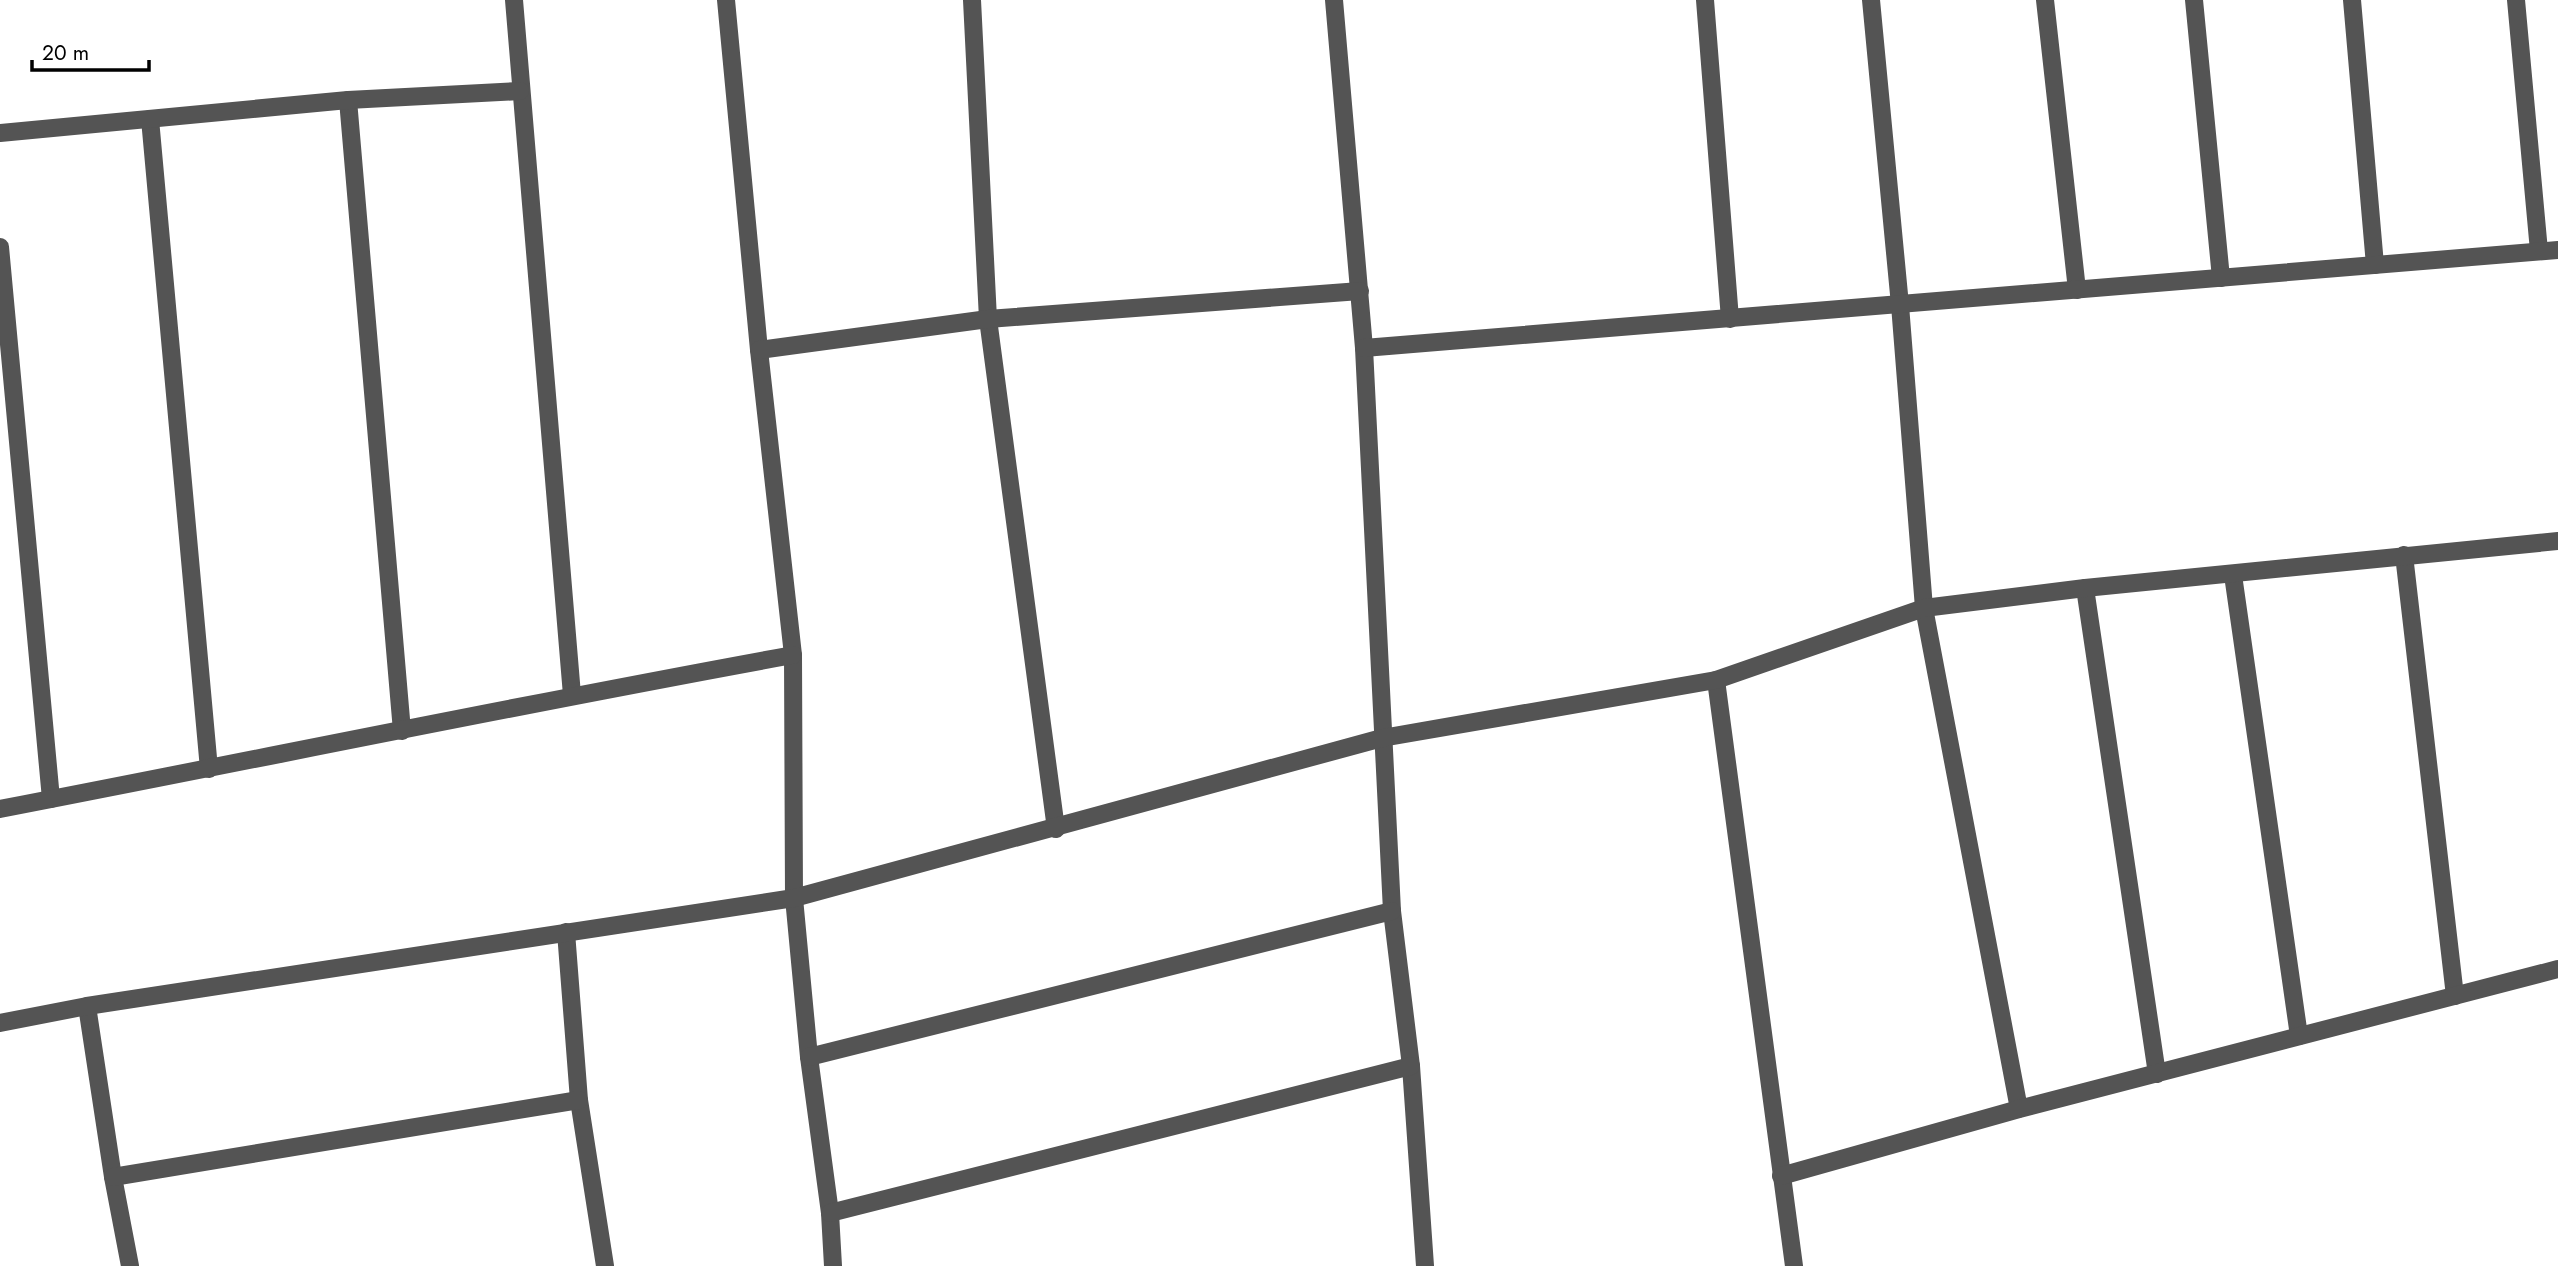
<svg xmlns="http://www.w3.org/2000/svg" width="2558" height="1266" font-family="Jost,sans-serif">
	<rect width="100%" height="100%" fill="#fff"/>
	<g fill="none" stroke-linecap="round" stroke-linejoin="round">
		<g stroke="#545454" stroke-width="18">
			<path d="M514,0L572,695"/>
			<path d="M726,0L759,350L793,655L794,898L809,1057L830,1213L833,1266"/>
			<path d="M972,0L988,319L1056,829"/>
			<path d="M1334,0L1364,348L1392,911L1411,1066L1425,1266"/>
			<path d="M1705,0L1730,319"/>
			<path d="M1871,0L1900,305L1924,608L2019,1109"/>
			<path d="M2045,0L2077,290"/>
			<path d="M2194,0L2221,278"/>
			<path d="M2352,0L2375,265"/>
			<path d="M2516,0L2539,251"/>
			<path d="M348,100L402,731"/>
			<path d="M150,119L209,769"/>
			<path d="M0,133L348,100L520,91"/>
			<path d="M0,247L51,799"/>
			<path d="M1364,348L2558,250"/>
			<path d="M759,350L988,319L1360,291"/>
			<path d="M2404,555L2455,996"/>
			<path d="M2233,575L2299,1036"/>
			<path d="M2085,588L2157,1074"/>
			<path d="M1716,680L1794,1266"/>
			<path d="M0,809C264,758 528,703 793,655"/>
			<path d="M566,932L579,1100L605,1266"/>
			<path d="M87,1006L113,1177L130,1266"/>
			<path d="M0,1023L87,1006L794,898L1382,738L1716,680L1924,608L2085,588L2558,541"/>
			<path d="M809,1057L1392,911"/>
			<path d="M1781,1176L2019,1109L2558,969"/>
			<path d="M113,1177L579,1100"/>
			<path d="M830,1213L1411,1066"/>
		</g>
	</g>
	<path d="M32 60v10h117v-10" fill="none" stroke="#000000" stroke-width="3.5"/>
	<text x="42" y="60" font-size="21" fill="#000000" stroke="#ffffff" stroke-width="5" paint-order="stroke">20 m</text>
</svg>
